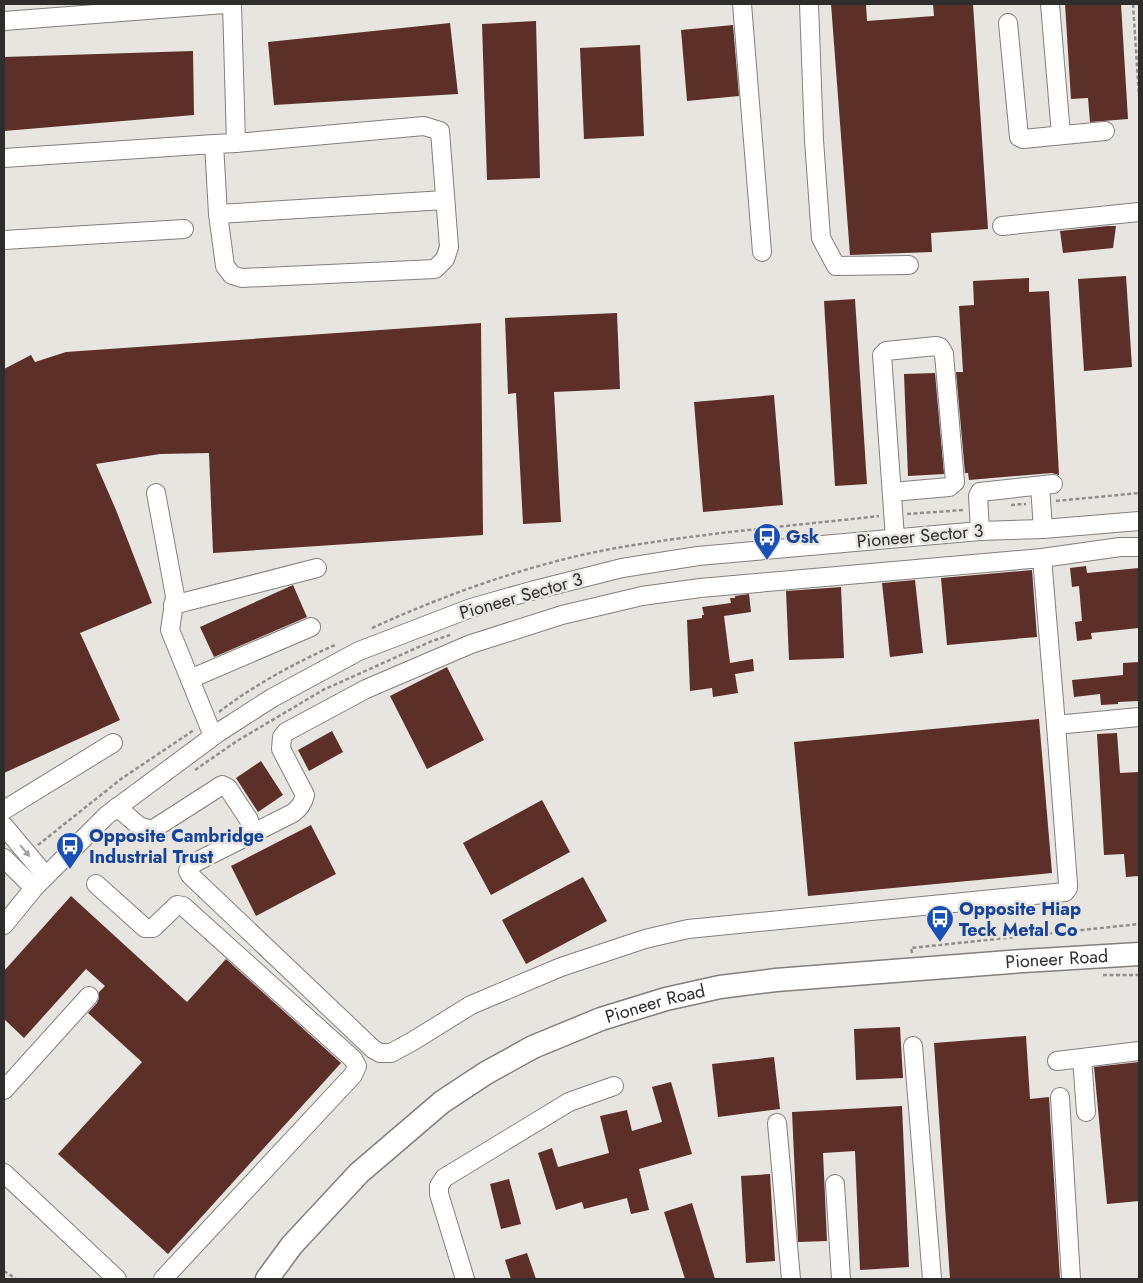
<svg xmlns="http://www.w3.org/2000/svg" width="1143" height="1283" font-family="Jost,sans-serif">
	<rect width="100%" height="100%" fill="#e8e5e1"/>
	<g fill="#5c2f28">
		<path d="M831,4H866L867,21L934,16L933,4H973L988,229L931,233L932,252L850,255Z"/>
		<path d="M1065,4H1121L1128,119L1090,122L1088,98L1071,99Z"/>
		<path d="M536,21L540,178L487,180L482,24Z"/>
		<path d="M450,23L458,94L274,105L268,42Z"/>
		<path d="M733,25L739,96L687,101L681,30Z"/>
		<path d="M640,45L644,136L584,139L580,48Z"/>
		<path d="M193,51L194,115L4,131V57Z"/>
		<path d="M1108,226H1116L1113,248L1063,253L1060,231Z"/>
		<path d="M1126,276L1132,367L1084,371L1078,279Z"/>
		<path d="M1029,278V292L1049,291L1059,475L1052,473L969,480L968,473H965L956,372H963L959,306L974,305L973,281Z"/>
		<path d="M855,299L867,484L835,486L824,301Z"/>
		<path d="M617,313L620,389L554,392L561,522L523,524L516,393L508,394L505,318Z"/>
		<path d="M481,323L483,535L213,553L209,453L160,454L96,464L116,510L152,603L80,633L120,720L4,773V369L31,355L35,362L66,352Z"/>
		<path d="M935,373L944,474L908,476L904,374Z"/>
		<path d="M774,395L783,505L703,512L694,402Z"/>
		<path d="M1086,566L1087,573L1139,568V628L1091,633L1092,639L1077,641L1075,622L1082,621L1079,586L1072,587L1070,568Z"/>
		<path d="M1032,570L1037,637L947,645L941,578Z"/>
		<path d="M915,580L923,653L890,657L882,583Z"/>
		<path d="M293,585L307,617L214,657L200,627Z"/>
		<path d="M841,587L844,658L789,660L786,591Z"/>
		<path d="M749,594L751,612L724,616L730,663L753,659L754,671L735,674L738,693L713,697L712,688L690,691L687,620L702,618V615H704L702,607L731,603L730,598H735V596Z"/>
		<path d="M1139,662V701L1118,702V704L1101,705L1100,694L1074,697L1072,680L1123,675V663Z"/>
		<path d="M447,667L484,740L427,769L390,696Z"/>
		<path d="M1039,719L1052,873L808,896L794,742Z"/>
		<path d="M332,731L343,752L309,771L298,750Z"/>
		<path d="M1117,733L1120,773L1139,772V876L1126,877L1124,854L1104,855L1097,734Z"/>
		<path d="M261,761L283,795L258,812L236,778Z"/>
		<path d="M542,800L570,852L491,895L463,843Z"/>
		<path d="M311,825L336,874L256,916L231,866Z"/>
		<path d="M583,877L607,921L526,964L502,920Z"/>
		<path d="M71,896L187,1002L226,959L341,1063L168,1254L58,1154L142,1062L88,1013L97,1003L99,998V992L105,986L86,969L24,1038L4,1019V971Z"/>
		<path d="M900,1027L903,1078L856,1080L854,1029Z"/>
		<path d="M1026,1036L1030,1099L1049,1097L1060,1279H950L934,1043Z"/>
		<path d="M774,1057L780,1109L718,1117L712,1064Z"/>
		<path d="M1139,1062V1201L1107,1204L1094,1067Z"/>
		<path d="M671,1082L692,1154L639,1169L649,1210L631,1214L627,1198L584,1209L582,1202L556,1210L538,1153L552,1148L558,1167L609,1153L600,1116L627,1110L632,1131L662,1122L652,1087Z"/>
		<path d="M902,1106L909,1267L860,1270L855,1151L823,1153L827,1241L798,1242L792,1112Z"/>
		<path d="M770,1174L775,1261L746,1263L741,1176Z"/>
		<path d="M509,1179L521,1224L501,1229L490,1184Z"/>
		<path d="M692,1203L715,1279H685L664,1212Z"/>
		<path d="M527,1253L536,1279H511L505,1260Z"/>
	</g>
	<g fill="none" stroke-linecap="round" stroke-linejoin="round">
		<defs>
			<g id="minor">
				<path d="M232,4L236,143"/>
				<path d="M742,4L762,252"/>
				<path d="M809,4L814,140L821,238L836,266L909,265"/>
				<path d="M1050,4L1061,135"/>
				<path d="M4,21L225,4"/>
				<path d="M1008,23L1019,137L1023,139L1105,131"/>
				<path d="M4,158L214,144L236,143L424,126L440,131L449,247L445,259L435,269L242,278L232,275L225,266L218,214L214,144"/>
				<path d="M218,214L445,200"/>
				<path d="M1002,226L1139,212"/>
				<path d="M4,240L184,229"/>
				<path d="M1040,486L1043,529"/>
				<path d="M892,492L949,487L955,482L944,354L940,347L936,346L886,351L882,355L895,538"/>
				<path d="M156,493L175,596L170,630L213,736"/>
				<path d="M980,531L978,496L980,492L1053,484"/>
				<path d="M1042,558L1056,725L1068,884V888L1065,892L688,929L645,939L561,967L471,1005L413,1041L391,1053H380L373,1049L190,875L188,871L194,863L293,813C299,808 303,804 305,795L281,749L282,737L286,732L366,689L471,644L562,615L642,596L700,588L1042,558L1120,547H1139"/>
				<path d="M173,605L317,568"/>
				<path d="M190,679L311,627"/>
				<path d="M1056,725L1139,717"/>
				<path d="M117,807L139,826L152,830L222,785L228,788L249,820"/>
				<path d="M4,810L113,743"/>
				<path d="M4,826L46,876"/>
				<path d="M4,858L34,888"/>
				<path d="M96,884L145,928H153L177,905L183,906L353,1059L357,1066L353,1075L163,1279"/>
				<path d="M4,925L34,888L107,815L219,732L272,698L359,651L471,608L531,591L622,568L698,556L980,531L1043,529L1139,521"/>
				<path d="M913,1046L932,1279"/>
				<path d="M1082,1058L1086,1112"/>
				<path d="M1057,1061L1139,1051"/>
				<path d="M4,1090L89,996"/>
				<path d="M1060,1097L1071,1279"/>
				<path d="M777,1123L791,1279"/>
				<path d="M4,1173L117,1279"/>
				<path d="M835,1184L841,1279"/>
				<path d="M465,1279L439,1194V1186L444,1178L569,1102L614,1086"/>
			</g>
			<g id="major">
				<path id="s1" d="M267,1279L292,1245L359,1173L442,1102L486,1073L533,1047L601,1019L666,999L720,987L776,980L1023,961L1139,954"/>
			</g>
		</defs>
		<use href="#minor" stroke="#827f7c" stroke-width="20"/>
		<use href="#major" stroke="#827f7c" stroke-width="25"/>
		<g stroke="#918f8c" stroke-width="2.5" stroke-dasharray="4 2.5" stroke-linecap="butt">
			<path d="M1133,4L1139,96"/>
			<path d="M1056,501L1139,493"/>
			<path d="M1011,505L1026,504"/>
			<path d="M907,514L964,510"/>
			<path d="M372,628C449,593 533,563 616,548C703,533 791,526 879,516"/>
			<path d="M219,712C254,685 295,663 335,645"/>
			<path d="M195,770L237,741L323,690L432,641L450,635"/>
			<path d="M38,845L121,779L194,730"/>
			<path d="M912,953L911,948L1139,924"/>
			<path d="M1103,975H1139"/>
			<path d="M4,1271L16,1279"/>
		</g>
		<use href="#minor" stroke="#fff" stroke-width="18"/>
		<use href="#major" stroke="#fff" stroke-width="22"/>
	</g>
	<defs><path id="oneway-solid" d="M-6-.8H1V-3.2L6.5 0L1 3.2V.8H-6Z" transform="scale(1.25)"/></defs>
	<use fill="#a1a0a0" href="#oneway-solid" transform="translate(25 851) rotate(50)"/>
	<defs>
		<symbol id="bus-pin" viewBox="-11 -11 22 30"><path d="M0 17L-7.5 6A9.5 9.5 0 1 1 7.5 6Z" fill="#1a4fb4" stroke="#e8e5e1"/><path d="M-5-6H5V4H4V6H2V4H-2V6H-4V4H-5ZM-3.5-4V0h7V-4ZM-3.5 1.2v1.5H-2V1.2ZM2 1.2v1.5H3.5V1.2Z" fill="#fff"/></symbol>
	</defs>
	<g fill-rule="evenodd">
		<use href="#bus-pin" x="751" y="521" width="32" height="43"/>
		<use href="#bus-pin" x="54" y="830" width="32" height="43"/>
		<use href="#bus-pin" x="924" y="903" width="32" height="43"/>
	</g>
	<g text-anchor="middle" stroke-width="5" stroke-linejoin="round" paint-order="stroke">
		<g font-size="18" fill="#2e2d2b" stroke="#e8e5e1">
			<text transform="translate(920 536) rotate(-5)" y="6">Pioneer Sector 3</text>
			<text transform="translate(521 596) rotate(-16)" y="6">Pioneer Sector 3</text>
			<text dy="6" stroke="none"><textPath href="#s1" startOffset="891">Pioneer Road</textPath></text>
			<text dy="6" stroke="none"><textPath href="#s1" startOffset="486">Pioneer Road</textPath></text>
		</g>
		<g font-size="18" font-weight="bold" fill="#164399" stroke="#e8e5e1" text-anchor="start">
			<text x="786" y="543">Gsk</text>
			<text x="89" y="842">Opposite Cambridge<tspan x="89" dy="21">Industrial Trust</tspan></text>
			<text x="959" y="915">Opposite Hiap<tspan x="959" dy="21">Teck Metal Co</tspan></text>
		</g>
	</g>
	<rect width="1143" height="1283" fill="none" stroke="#2e2d2b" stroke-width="10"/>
</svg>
